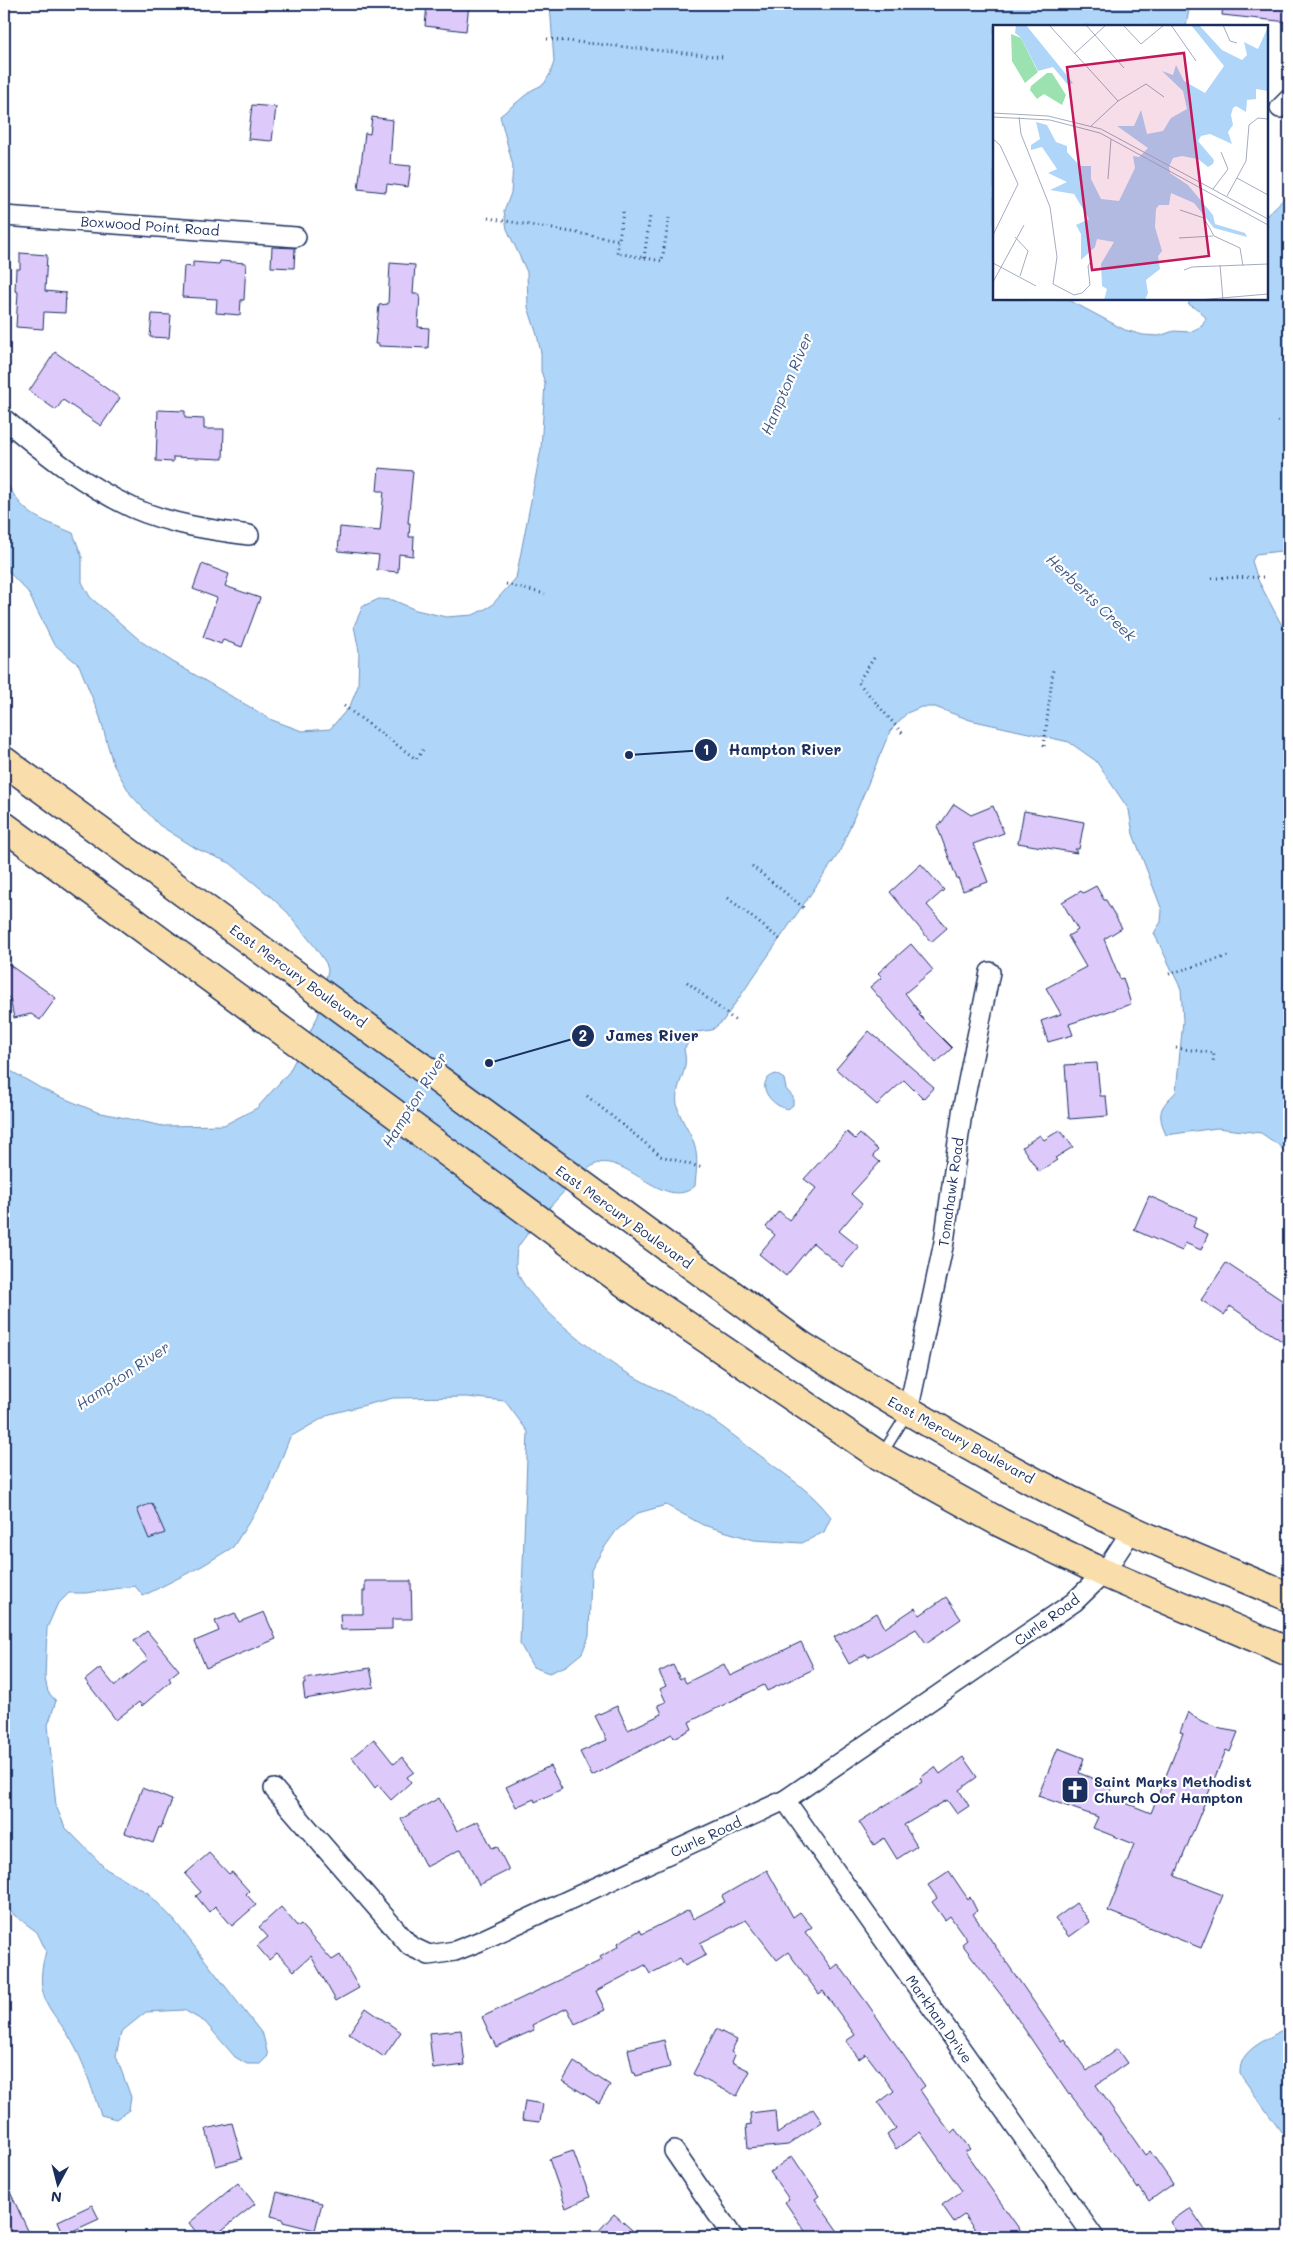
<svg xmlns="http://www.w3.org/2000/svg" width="1293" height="2241" font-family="Mali,sans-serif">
	<rect width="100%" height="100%" fill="#fff"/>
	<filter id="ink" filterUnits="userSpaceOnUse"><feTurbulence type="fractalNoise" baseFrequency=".02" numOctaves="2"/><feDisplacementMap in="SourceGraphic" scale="10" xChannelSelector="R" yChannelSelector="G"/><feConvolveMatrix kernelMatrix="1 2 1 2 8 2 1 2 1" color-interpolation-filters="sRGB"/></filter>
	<g filter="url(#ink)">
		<g fill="#afd6f9" stroke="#7493bb">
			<path d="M550,4H1190L1186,26H994V299H1067L1125,330L1143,335L1159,336L1174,331L1190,332L1202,326L1206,318L1199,310L1188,304L1192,299H1267V215L1289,194V550L1256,554L1252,561L1258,580L1289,639V1158L1280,1146L1261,1133L1217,1128L1166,1135C1157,1113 1159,1108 1176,1092L1183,1021L1181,989L1154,933L1161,922L1162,910L1133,834L1129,810L1096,761L1069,742L970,720L935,707H921L907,713L890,731L839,853L723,1021L712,1030L696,1032L684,1049C689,1069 680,1076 677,1094C674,1113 689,1128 694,1144C699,1158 696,1172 695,1186C664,1214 622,1147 592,1166C573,1179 530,1228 518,1247C516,1251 516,1261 516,1266C519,1296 596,1354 622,1370C651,1387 683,1400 711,1419C730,1432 748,1447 766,1460C791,1479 812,1492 831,1517L824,1532L802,1543L754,1540L703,1525L666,1505L638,1513L616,1531L602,1551L591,1570L589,1636L582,1653L566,1666L549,1673L533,1667L520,1644L528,1432L505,1401L467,1397L393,1398L330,1414L290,1437L269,1491L233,1547L202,1566L143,1596L135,1586L86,1593H69L57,1605L47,1628L45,1678L48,1692L56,1701L48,1725L56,1806L65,1827L106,1869L148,1893L174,1920L263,2035L268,2056L260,2064H247L235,2057L205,2022L184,2010L146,2012L121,2032L116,2056L131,2097L129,2110L116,2119L101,2115C93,2094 87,2070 76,2049C56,2009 31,2005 46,1951L37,1932L14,1915L4,1904V1067L44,1090L97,1112L163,1126L224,1125L257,1108L289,1072L318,1016L328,970L326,963L315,947L288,913L271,897L230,863L197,849L159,825L131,795L113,764L100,717L79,665L53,643L28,592L4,567V478C24,516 35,517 73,533L82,557V582L90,597L142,642L173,662L272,720L302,731L330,729L350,706L358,686L359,651L354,626L363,606L379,599L393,600L416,610L446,617L473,615L491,606L516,578L541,449L545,383L541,371V353L537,335L528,307L527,272L507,229L504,211L511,193L513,166L500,116L532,90L544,84L550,74L554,62Z"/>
			<path d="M776,1074L784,1079L786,1089L793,1097V1105L788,1109C771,1107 752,1081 776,1074Z"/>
			<path d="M1280,2031H1289V2143L1240,2074C1239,2050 1262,2043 1280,2031Z"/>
		</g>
		<g fill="#ddcafb" stroke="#1b2f5e">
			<path d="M427,4H469L466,31L425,26Z"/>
			<path d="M1223,4L1289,5L1288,22L1222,15Z"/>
			<path d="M252,105L276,107L272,141L248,139Z"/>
			<path d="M372,117L393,120L390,164L411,166L408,187L387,184L386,192L358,189L365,133L370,134Z"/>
			<path d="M272,247L295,248L294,268L271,267Z"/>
			<path d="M20,253L47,255L45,291L66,293L65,313L44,312L43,329L16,327L18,292L15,291L16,269H20Z"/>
			<path d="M220,261L246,263L244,300H241L240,315L216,313L217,299L182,297L184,266L193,267V262L219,264Z"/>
			<path d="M390,263L415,265L413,294H420L418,327L429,328L428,348L379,346V344H375L379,305L388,304Z"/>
			<path d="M152,314L171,315L169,338L150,337Z"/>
			<path d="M55,352L120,398L101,426L63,400L56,410L29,391Z"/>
			<path d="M158,410L185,411V418L204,419V429H224L223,459L173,457V462L156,461Z"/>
			<path d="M379,468L413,471L408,523H410L409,537H414L413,556L399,554L398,572L377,570L379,555L338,551L340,527L380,531L384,491H377Z"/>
			<path d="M202,564L229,574L225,586L260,598L242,647L223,640L221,644L203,637L217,598L193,589Z"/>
			<path d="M954,804L971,815L993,806L1004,833L973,844L988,882L963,891L958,878L957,879L937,826L942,822Z"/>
			<path d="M1024,811L1084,822L1079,849H1075L1077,853L1018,843Z"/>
			<path d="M921,864L944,890L927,905L947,928L931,942L890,892Z"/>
			<path d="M1096,886L1104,900H1106L1122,928L1104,939L1120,979L1123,978L1131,1004L1069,1024L1073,1035L1048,1042L1041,1021L1061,1014L1046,988L1086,967L1068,936L1078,930L1062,902L1081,891L1083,893Z"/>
			<path d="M911,944L933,970L905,993L920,1013L919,1015L952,1048L936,1063L870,987L882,977L878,973Z"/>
			<path d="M4,961L56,998L40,1020L31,1014L14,1018L10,999L4,994Z"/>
			<path d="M869,1031L934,1087L923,1099L904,1080L877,1105L836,1069Z"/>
			<path d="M1097,1063L1100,1096H1106L1108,1116L1069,1119L1065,1065Z"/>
			<path d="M1060,1130L1073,1147L1055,1158L1057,1160L1039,1172L1022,1147L1040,1135L1044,1140Z"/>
			<path d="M847,1132L855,1139L860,1134L878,1150L873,1156L880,1162L851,1194L862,1204L839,1231L859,1247L842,1267L813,1243L786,1276L759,1254L775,1235L766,1227L779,1211L789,1220L816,1188L804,1179Z"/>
			<path d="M1149,1196L1197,1217L1193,1227L1208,1234L1201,1250L1185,1243L1182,1251L1134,1230Z"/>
			<path d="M1226,1263L1289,1305V1346L1230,1306L1224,1315L1201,1300Z"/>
			<path d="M152,1503L165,1533L149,1539L137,1509Z"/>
			<path d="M365,1581H411L412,1619H392V1629L341,1630L340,1614H363V1591H365Z"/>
			<path d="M946,1597L961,1619L926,1643L916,1629L868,1657L866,1654L849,1664L834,1637L877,1613L885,1628L915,1608L920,1615Z"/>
			<path d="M264,1612L276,1639L206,1668L195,1641L219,1631L215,1621L235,1613L239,1622Z"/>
			<path d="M147,1631L179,1670L169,1678L171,1681L142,1706L139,1702L116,1720L85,1680L100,1668L115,1686L148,1659L134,1641Z"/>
			<path d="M801,1642L814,1669L767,1691L764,1685L689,1722L692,1729L674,1738L672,1734L592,1776L580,1752L607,1740L595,1716L617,1706L628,1730L662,1714L658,1705L666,1702L660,1689L666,1686L659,1672L673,1665L680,1679L683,1677L686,1683L724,1664L730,1676Z"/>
			<path d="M370,1668L374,1687L305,1699L303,1684H305V1679Z"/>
			<path d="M1188,1712L1201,1722L1221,1729L1238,1732L1230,1752L1226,1750L1175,1876L1223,1895L1201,1948L1108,1911L1134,1844L1093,1828L1098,1817L1038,1796L1058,1748L1084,1758L1079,1773L1112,1786L1108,1796L1151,1813L1183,1733L1180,1732Z"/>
			<path d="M374,1739L394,1764L402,1757L414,1772L407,1777L411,1782L391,1800L378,1785L375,1788L352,1757Z"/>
			<path d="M963,1757L977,1777L959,1790L969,1806L957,1814L947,1800L904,1825L917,1846L897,1859L884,1838L874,1845L859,1822L922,1782L920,1778L935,1767L940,1774Z"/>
			<path d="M550,1766L562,1789L535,1802L534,1799L516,1807L506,1787Z"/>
			<path d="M142,1788L172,1800L161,1828L159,1827L153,1843L125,1833Z"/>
			<path d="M439,1798L457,1831L478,1821L492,1848L497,1846L509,1870L479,1885L461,1849L426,1867L401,1819Z"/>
			<path d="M209,1853L229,1874L232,1872L249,1891L246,1894L256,1905L232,1926L215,1906L209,1912L196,1896L201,1892L185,1874Z"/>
			<path d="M767,1870L793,1917L800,1912L812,1927L805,1932L832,1969L838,1964L867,2003L925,2086L920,2090L933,2109L951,2133L955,2129L970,2149L965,2152L1025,2237H980L964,2215L954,2222L942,2205L962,2191L920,2132L896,2149L887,2135L896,2128L878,2103L894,2091L866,2054L859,2059L846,2041L855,2035L823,1991L819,1994L788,1952L777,1960L746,1920L700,1943L706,1955L685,1966L680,1958L650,1974L645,1965L596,1991L605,2010L575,2024L567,2008L532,2025L534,2030L496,2047L482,2017L602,1960L600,1957L619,1946L618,1943L640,1930L642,1934L689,1910L693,1919L725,1902L722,1896Z"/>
			<path d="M949,1871L968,1899L970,1897L977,1911L973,1914L1061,2041L1064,2039L1087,2071L1117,2049L1127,2063L1096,2085L1145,2155L1150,2151L1173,2184L1149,2201L1139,2187L1138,2189L1096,2128L1070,2094L1069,2095L1004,1999L962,1944L967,1940L950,1916L945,1920L932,1902L937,1898L928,1885Z"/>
			<path d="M1076,1903L1090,1922L1069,1937L1055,1919Z"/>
			<path d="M281,1907L298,1927L301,1925L332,1960L340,1955L359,1988L336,2001L311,1956L294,1971L277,1953L269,1960L257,1946L268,1937L259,1927Z"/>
			<path d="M366,2008L401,2032L384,2057L349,2033Z"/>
			<path d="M716,2029L737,2040L731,2052L735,2055L732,2062L750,2071L737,2096L693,2074Z"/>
			<path d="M461,2030L465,2065L433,2069L429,2033Z"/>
			<path d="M664,2040L670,2067L636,2076L635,2073H633L628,2049Z"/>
			<path d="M574,2062L610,2085L599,2103L563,2081Z"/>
			<path d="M525,2101L543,2104L540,2122L522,2120Z"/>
			<path d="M813,2109L822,2122L788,2145L748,2149L746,2126L751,2125L750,2113L775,2110L777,2134Z"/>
			<path d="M232,2123L242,2159L216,2166L206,2129Z"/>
			<path d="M573,2151L590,2197L566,2208L549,2159Z"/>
			<path d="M792,2156L819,2196L815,2199L842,2237H809L785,2202L789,2199L770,2172Z"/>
			<path d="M4,2179L31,2237H4Z"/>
			<path d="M238,2183L255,2204L213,2237H200L189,2223Z"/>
			<path d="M277,2192L322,2203L315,2230L283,2222V2219L271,2216Z"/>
			<path d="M92,2205L99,2219L64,2235L58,2221Z"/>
			<path d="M1190,2208L1210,2237H1180L1170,2222Z"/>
			<path d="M614,2214L640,2237H593Z"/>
		</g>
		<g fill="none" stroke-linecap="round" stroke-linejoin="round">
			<defs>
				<path id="lane" d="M882,1454L907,1414"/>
				<g id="street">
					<path d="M1280,108L1289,99"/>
					<path d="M4,216L296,237"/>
					<path d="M4,419C44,453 85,486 133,508C170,524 210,530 249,535"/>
					<path d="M908,1412L944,1242L963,1106L990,972"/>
					<path d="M274,1789L410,1946L429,1955L455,1951L478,1942L785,1800L1074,1602L1104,1573L1132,1530"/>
					<path d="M785,1800L1094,2237"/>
					<path d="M674,2151L733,2237"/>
				</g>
				<g id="primary">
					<path d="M4,761L802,1346C909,1412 1018,1478 1132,1530C1184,1554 1237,1575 1289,1597"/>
					<path d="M4,826L633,1289L880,1456L1001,1523L1104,1573L1289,1652"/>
				</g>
			</defs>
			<use href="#lane" stroke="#1b2f5e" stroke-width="12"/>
			<use href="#street" stroke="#1b2f5e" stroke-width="22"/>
			<use href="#primary" stroke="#1b2f5e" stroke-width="31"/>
			<g stroke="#1b2f5e" stroke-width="3" stroke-dasharray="1 4" stroke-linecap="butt">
				<path d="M547,39L724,57"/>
				<path d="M623,212L617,253L662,261L669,218"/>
				<path d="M488,218L619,240"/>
				<path d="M644,258L650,216"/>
				<path d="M1278,421L1289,422"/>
				<path d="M1212,578L1267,577"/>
				<path d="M506,584L545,594"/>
				<path d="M874,658L858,682L902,733"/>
				<path d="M344,706L416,759L423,750"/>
				<path d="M1044,746L1053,670"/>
				<path d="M752,866L804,908"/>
				<path d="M728,898L782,941"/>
				<path d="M1169,974L1228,956"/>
				<path d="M687,982L737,1022"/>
				<path d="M1176,1048L1214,1053L1213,1063"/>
				<path d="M587,1096L661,1156L703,1168"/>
			</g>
			<use href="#lane" stroke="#fff" stroke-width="9"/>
			<use href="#street" stroke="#fff" stroke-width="19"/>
			<use href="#primary" stroke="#f9deab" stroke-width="28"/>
		</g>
	</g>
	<defs>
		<symbol id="church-square" viewBox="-11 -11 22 22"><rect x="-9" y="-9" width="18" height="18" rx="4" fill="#1b2f5e" stroke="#fff"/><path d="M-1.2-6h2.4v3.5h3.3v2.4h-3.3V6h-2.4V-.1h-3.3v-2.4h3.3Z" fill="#fff"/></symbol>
	</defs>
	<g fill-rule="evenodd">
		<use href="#church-square" x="1059" y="1774" width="32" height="32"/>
	</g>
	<g text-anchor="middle" stroke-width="4.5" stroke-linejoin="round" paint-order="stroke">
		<g font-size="14" fill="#1b2f5e" stroke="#fff">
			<text transform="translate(150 226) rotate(4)" y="5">Boxwood Point Road</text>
			<text transform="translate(298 976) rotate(36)" y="5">East Mercury Boulevard</text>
			<text transform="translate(951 1192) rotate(-82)" y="5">Tomahawk Road</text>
			<text transform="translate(624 1217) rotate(36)" y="5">East Mercury Boulevard</text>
			<text transform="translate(961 1440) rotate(29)" y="5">East Mercury Boulevard</text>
			<text transform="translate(1047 1620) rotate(-36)" y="5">Curle Road</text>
			<text transform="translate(706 1837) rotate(-25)" y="5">Curle Road</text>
			<text transform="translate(939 2019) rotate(55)" y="5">Markham Drive</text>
		</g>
		<g font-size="14" font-weight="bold" fill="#1b2f5e" stroke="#fff" text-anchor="start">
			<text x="1094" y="1787">Saint Marks Methodist<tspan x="1094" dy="16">Church Oof Hampton</tspan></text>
		</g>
		<g font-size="15" font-style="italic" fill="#405985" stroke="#fff">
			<text transform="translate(787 384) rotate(-67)" y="5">Hampton River</text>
			<text transform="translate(1091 598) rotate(44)" y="5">Herberts Creek</text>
			<text transform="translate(415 1100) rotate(-58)" y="5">Hampton River</text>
			<text transform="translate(123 1376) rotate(-34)" y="5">Hampton River</text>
		</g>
	</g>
	<g transform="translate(993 25)">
		<rect width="275" height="275" fill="#fff"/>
		<path d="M18,9L28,13L45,47L32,58L19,36ZM54,48H59L73,70L69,80L51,69L44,74L37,65L38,61Z" fill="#9be2b0"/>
		<path d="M23,0H33L80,58L75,60L60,42L45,46L28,13L22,8ZM198,0H206L229,25L249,35L254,30L251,17L265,24L275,2V66L263,64V74L254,75L253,87L243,81L240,83L238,90L240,100L235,107L239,119L217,109L208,111L205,116L221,135L220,139L215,142L205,134L189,131L180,133L176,142L177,148L195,160L220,190L222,199L252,208L254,212L221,203L201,178L178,168L176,180H166L163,184L162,202L169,226L165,231L167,244L153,255L155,268L152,275H111L114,264L109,261L108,239L121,217L104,214L102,222L88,235V209L83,200L96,194L81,169L57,165L74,157L55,148L64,144L49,122L38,125V120L47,114L43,97L54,100L63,117L74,121V127L87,141H98V154L108,174L126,176L142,143L140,131L146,132L155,123L124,101H141L148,85L154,109L170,106L178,93L194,84L190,66L169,46L180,50L183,40L191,56L212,68L231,41Z" fill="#afd6f9"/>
		<path fill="none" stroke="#a4acbf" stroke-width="1" d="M56,0L125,76M93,0L131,43M130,0L148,19L171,0M178,0L203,36M230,0L237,16L244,18M81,29L113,0M0,88L55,91L108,104L275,194M0,92L57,95L107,108L275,200M26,92L28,109L57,182L64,232L60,259L81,270L89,268L97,260L95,241L99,235M98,101L125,76L153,59L171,72M0,114L7,120L25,159L0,210M244,153L275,170M115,154L118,114M220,164L235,144L228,127M234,171L253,136L256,100L265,93L275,94M187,185L211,193L221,211L247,223L250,241M22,212L35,226L27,251M186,213L220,211M0,238L43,261M227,240L230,275M191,245L199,242L275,239M0,257L31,200M205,275L275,269"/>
		<path fill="#c2185b" fill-opacity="0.15" stroke="#c2185b" stroke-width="2.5" d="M191,28L216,231L99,245L74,42Z"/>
		<rect width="275" height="275" fill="none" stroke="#1b2f5e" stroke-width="2.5"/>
	</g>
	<path fill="none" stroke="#1b2f5e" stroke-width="2" d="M629 755L706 750M489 1063L583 1036"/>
	<g fill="#1b2f5e" stroke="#fff" stroke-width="2">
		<circle cx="629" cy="755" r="5"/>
		<circle cx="489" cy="1063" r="5"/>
		<circle cx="706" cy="750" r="12"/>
		<circle cx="583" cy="1036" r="12"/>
	</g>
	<g font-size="15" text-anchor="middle" font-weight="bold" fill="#fff">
		<text x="706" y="755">1</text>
		<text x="583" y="1041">2</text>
	</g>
	<g font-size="15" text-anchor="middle" font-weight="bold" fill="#1b2f5e" stroke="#fff" stroke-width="4.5" stroke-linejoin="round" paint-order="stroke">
		<text x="785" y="755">Hampton River</text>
		<text x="652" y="1041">James River</text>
	</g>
	<rect width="1293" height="2241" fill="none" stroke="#fff" stroke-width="20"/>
	<rect x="10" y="10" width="1273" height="2221" fill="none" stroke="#1b2f5e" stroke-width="2" filter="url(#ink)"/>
	<g transform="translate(58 2184) rotate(187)" stroke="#ffffff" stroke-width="4" paint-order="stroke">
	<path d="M0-4L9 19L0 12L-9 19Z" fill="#1b2f5e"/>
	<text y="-8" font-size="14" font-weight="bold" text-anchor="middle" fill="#1b2f5e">N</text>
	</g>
</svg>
